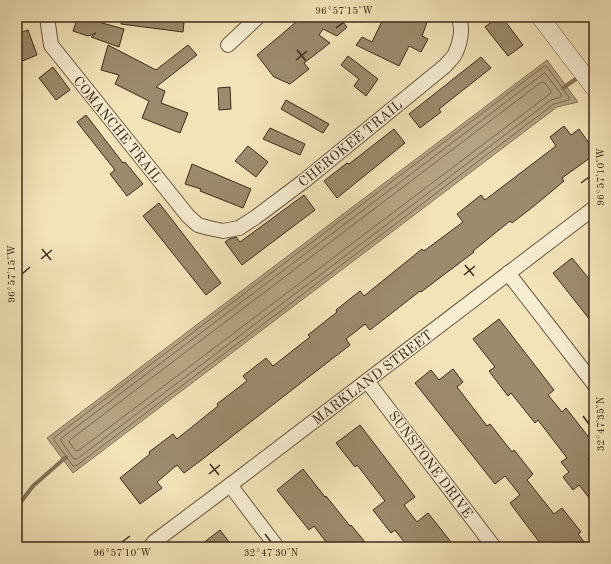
<svg xmlns="http://www.w3.org/2000/svg" width="611" height="564" font-family="'Old Standard TT',serif">
	<rect width="100%" height="100%" fill="#f3e3b9"/>
	<filter id="stains"><feTurbulence type="fractalNoise" baseFrequency=".005" numOctaves="4"/><feColorMatrix values="0 0 0 0 .2 0 0 0 0 .09 0 0 0 0 .02 0 0 0 .5 -.17"/></filter>
	<radialGradient id="worn" r=".72"><stop offset=".6" stop-color="#630" stop-opacity="0"/><stop offset="1" stop-color="#630" stop-opacity=".3"/></radialGradient>
	<path fill="#b5a483" stroke="#857459" d="M547,60L578,102L557,107L73,473L47,438Z"/>
	<g fill="none" stroke-linecap="round" stroke-linejoin="round">
		<g stroke="#7a684f" stroke-width="1">
			<path d="M545,66L547,67L569,97V100L554,104L76,466H73L54,440V438Z"/>
			<path d="M545,73L561,94V97L551,100L77,459H74L61,441V439Z"/>
			<path d="M542,82L545,83L551,91V93L78,451L75,450L69,442L70,440Z"/>
		</g>
		<g stroke="#857459" stroke-width="4">
			<path d="M586,72L594,67"/>
			<path d="M563,88L580,76"/>
			<path d="M17,507L33,486L66,457"/>
		</g>
	</g>
	<g fill="#9c8b6d" stroke="#3e2b1b">
		<path d="M78,17H97L95,21L124,29L119,47L91,37L96,33L88,36L73,31Z"/>
		<path d="M121,17H148L184,22L183,32L121,24Z"/>
		<path d="M290,17H339L347,27L337,36L323,29L319,35L330,43L304,63L309,69L290,84L274,77L257,55L295,23Z"/>
		<path d="M384,17H429L422,36L428,39L421,52L409,46L399,66L356,45L362,37L372,42Z"/>
		<path d="M498,17H502L523,45L508,56L485,27Z"/>
		<path d="M28,30L37,55L20,62L17,54V34Z"/>
		<path d="M108,45L156,70L188,45L197,55L156,87L165,91L161,103L188,113L180,133L142,118L149,101L115,84L119,75L101,70Z"/>
		<path d="M348,56L378,79L366,96L354,86L359,79L341,65Z"/>
		<path d="M481,57L491,68L439,109L441,112L420,128L409,114Z"/>
		<path d="M53,67L70,90L56,100L39,78Z"/>
		<path d="M230,87L231,109L219,110L218,88Z"/>
		<path d="M286,100L329,124L323,133L281,109Z"/>
		<path d="M86,115L123,163L125,162L143,184L127,196L110,174L115,170L77,122Z"/>
		<path d="M564,126L571,135L579,129L594,150V155L562,178L564,181L534,206L512,223L510,221L473,251L474,252L421,292L420,291L370,330L365,324L346,339L350,345L204,458L184,473L177,465L157,482L162,488L140,504L120,478L150,454L149,452L173,434L177,439L218,406L217,404L247,381L243,376L266,358L273,366L310,337L308,335L337,312L336,310L360,291L364,296L422,249L424,251L463,222L457,214L481,195L485,200L556,146L550,137Z"/>
		<path d="M270,128L305,144L300,155L263,139Z"/>
		<path d="M394,129L405,143L337,198L324,181L347,163L349,164Z"/>
		<path d="M248,146L268,162L256,177L235,161Z"/>
		<path d="M192,164L251,189L243,208L200,191L201,189L185,184Z"/>
		<path d="M304,195L315,210L242,265L225,242L229,239L236,237L240,242Z"/>
		<path d="M159,203L221,283L206,295L143,216Z"/>
		<path d="M572,258L594,285V325L553,273Z"/>
		<path d="M499,319L554,390L548,395L562,412L566,408L594,444V454L588,459L594,466V504L579,485L573,490L563,477L569,472L561,462L567,458L538,420L535,423L511,393L508,396L489,371L495,367L473,339Z"/>
		<path d="M453,369L463,382L457,387L487,426L490,424L512,452L514,450L533,474L527,480L554,514L562,508L581,532L578,534L588,547H543L510,503L520,495L505,476L495,484L415,383L431,370L439,380Z"/>
		<path d="M360,425L415,497L404,505L417,522L428,513L455,547H408L395,530L391,533L373,510L385,501L357,465L355,467L336,443Z"/>
		<path d="M303,469L325,497L326,496L350,526L351,525L369,547H330L314,526L309,530L277,490Z"/>
		<path d="M220,530L233,547H198Z"/>
	</g>
	<g fill="none" stroke-linecap="round" stroke-linejoin="round">
		<defs>
			<g id="minor">
				<path d="M47,17L51,45L188,216L198,225L209,228L223,231L239,228L256,217L304,181L445,66C448,62 453,58 455,54C460,44 464,27 458,17"/>
				<path d="M228,45L258,17"/>
				<path d="M508,273L594,384"/>
				<path d="M367,381L494,547"/>
				<path d="M230,485L277,547"/>
				<path d="M150,547L154,542L230,485L594,208"/>
			</g>
			<path id="tertiary" d="M540,17L594,88"/>
		</defs>
		<use href="#minor" stroke="#6b5942" stroke-width="16"/>
		<use href="#tertiary" stroke="#6b5942" stroke-width="18"/>
		<use href="#minor" stroke="#f7edd2" stroke-width="14"/>
		<use href="#tertiary" stroke="#f7edd2" stroke-width="17"/>
	</g>
	<path fill="none" stroke="#3e2b1b" stroke-width="1.5" d="M336,28L344,22M297,50L306,61M296,60L307,51M581,183L589,177M42,249L51,260M41,259L52,250M465,265L474,276M22,274L30,267M464,275L475,266M583,416L589,424M210,464L219,475M209,474L220,465M265,534L271,542M122,542L130,536"/>
	<g text-anchor="middle" stroke-width="3" stroke-linejoin="round" paint-order="stroke">
		<g font-size="14" fill="#3e2b1b" stroke="#f7edd2">
			<text transform="translate(118 129) rotate(51)" y="5">COMANCHE TRAIL</text>
			<text transform="translate(350 143) rotate(-39)" y="5">CHEROKEE TRAIL</text>
			<text transform="translate(372 377) rotate(-37)" y="5">MARKLAND STREET</text>
			<text transform="translate(431 464) rotate(53)" y="5">SUNSTONE DRIVE</text>
		</g>
	</g>
	<rect width="611" height="564" fill="none" stroke="#f3e3b9" stroke-width="44"/>
	<rect x="22" y="22" width="567" height="520" fill="none" stroke="#3e2b1b" stroke-width="1.5"/>
	<g font-size="10" text-anchor="middle" fill="#3e2b1b">
		<text x="344" y="14">96°57'15"W</text>
		<text transform="translate(600 177) rotate(-90)" y="4">96°57'10"W</text>
		<text transform="translate(11 274) rotate(-90)" y="4">96°57'15"W</text>
		<text transform="translate(600 424) rotate(-90)" y="4">32°47'35"N</text>
		<text x="122" y="556">96°57'10"W</text>
		<text x="271" y="556">32°47'30"N</text>
	</g>
	<rect width="100%" height="100%" filter="url(#stains)"/>
	<rect width="100%" height="100%" fill="url(#worn)"/>
</svg>
